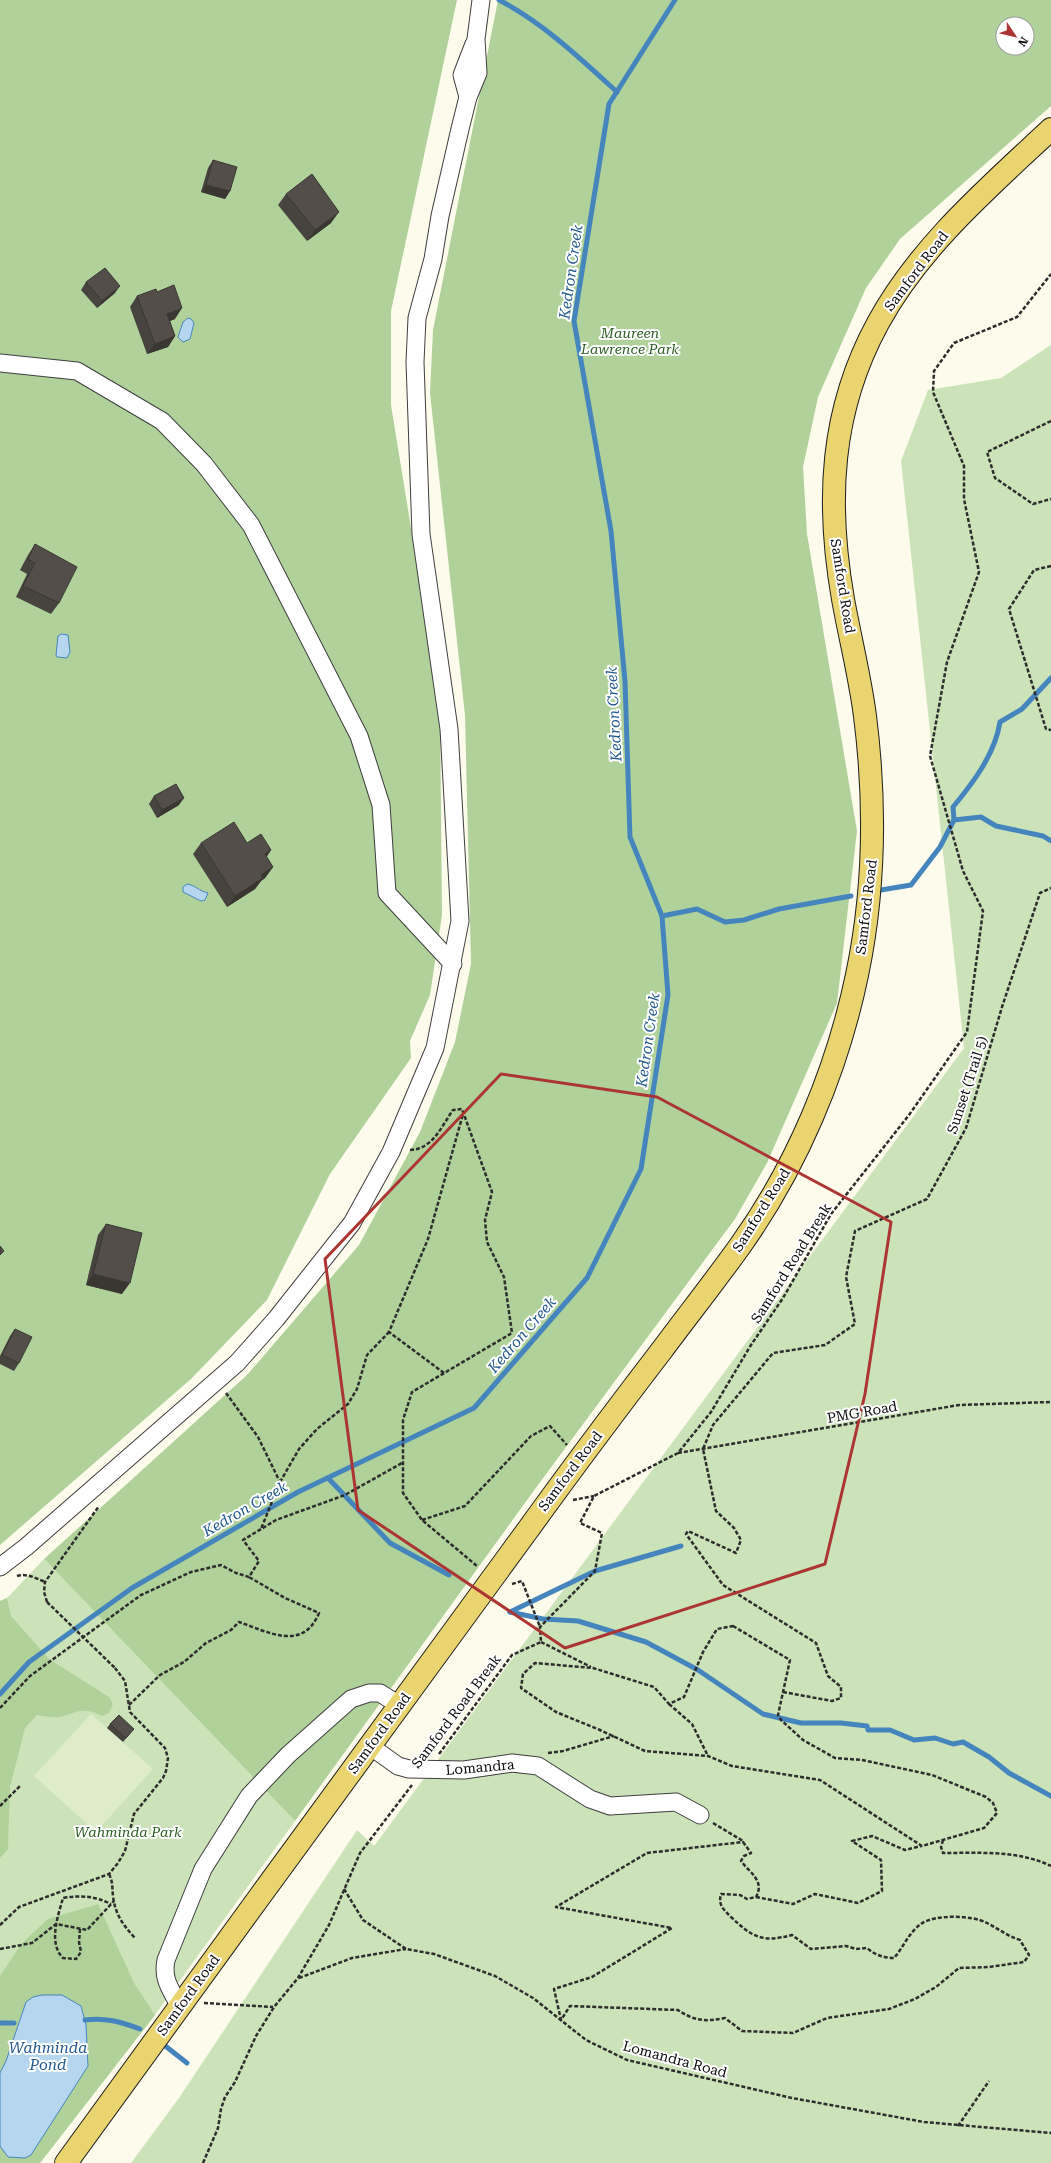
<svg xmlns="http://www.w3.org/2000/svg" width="1051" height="2163" font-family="'Roboto Serif',serif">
	<rect width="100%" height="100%" fill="#fdfbec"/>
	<g fill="#cce3b9">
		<path d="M1051,345V2163H131L179,2098L357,1830L374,1846L964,1048L901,461L928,390L1001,378Z"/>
		<path d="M44,1559L295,1821L155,2015L40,2163H0V1601L7,1598Z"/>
	</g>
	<g fill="#b0d29a" fill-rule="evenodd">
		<path d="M0,0H457L391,311V405L440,706L442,915L430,995L410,1041L411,1058L330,1174L267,1300L191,1379L0,1545Z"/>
		<path d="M498,0H1051V106L900,239L866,288L818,397L803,467L807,534L857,831L837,1003L767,1163L735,1219L535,1489L295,1821L44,1559L247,1375L359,1245L420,1132L455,1042L471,964L465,715L430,393L433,330ZM1003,24H1027V48H1003Z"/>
		<path d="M7,1598L11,1616L49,1659L109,1697L113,1704L109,1713L102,1716C82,1706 78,1713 59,1717C52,1718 43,1716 37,1715L25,1728L10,1787L8,1849L0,1858V1601Z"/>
		<path d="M98,1904L134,1983L155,2015L40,2163H0V1976L22,1943L48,1919Z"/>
	</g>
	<path fill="#deecca" d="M91,1714L153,1769L96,1832L34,1776Z"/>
	<g fill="#b6d6ef" stroke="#4585be">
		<path d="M188,318L191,319L194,323L190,339L183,342L178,337L183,322Z"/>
		<path d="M61,634L68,635L70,652L67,658L57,657L56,655L58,636Z"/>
		<path d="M187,884C195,885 199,891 208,893L205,900L201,901L183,892V887Z"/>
		<path d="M42,1995H62L81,2006L86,2025L88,2066L31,2155L25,2158L8,2157L0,2146V2073L6,2061L26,2002L33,1997Z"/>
	</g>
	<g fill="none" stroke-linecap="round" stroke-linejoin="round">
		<g stroke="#4585be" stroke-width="5">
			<path d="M499,0C543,23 580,58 617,92"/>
			<path d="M954,820L981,817L996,826L1043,836L1051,841"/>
			<path d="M881,890L911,885L940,847L954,820L953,807C973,783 995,754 1000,722L1022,709L1051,678"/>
			<path d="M662,916L697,909L725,922L744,920L779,909L851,896"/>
			<path d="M328,1478L390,1543L449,1575"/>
			<path d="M510,1612L543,1619L578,1621L646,1642L698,1670L763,1714L801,1723H841L867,1726L868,1730H890L914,1740L935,1738L953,1744L963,1742L989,1757L1009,1773L1051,1796"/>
			<path d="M510,1612L595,1571L681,1546"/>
			<path d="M0,1694L29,1662L132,1588L298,1492L474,1408L587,1278L641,1169L668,995L662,916L630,837L625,681L611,531L574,321L609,104L675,0"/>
			<path d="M85,2020C105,2017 121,2022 140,2029"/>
			<path d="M0,2023H14"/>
			<path d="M164,2045L187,2063"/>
		</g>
		<defs>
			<g id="minor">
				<path d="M468,97L462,75L474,44"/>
				<path d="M0,363L77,371L162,421L204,464L251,525L359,736L381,805L387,893L453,964"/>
				<path d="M0,1567L26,1547L237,1363L276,1319L352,1223L391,1152L435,1048L460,921L449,729L421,534L415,362L417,318L433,259L440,216L460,129L468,97L478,73L476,39L481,0"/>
				<path d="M370,1746L398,1766L409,1769L464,1770L512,1763L538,1766L590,1799L610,1806L676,1802L700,1815"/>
				<path d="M180,2007C171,1989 162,1980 166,1960L203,1869L249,1796L288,1755L351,1699L369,1693H380L399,1705"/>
			</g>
			<path id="major" d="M66,2163C219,1952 373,1741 527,1531C571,1470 616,1410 662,1350C688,1315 715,1281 740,1246C797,1166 837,1071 857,975C875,889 876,803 865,716C860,677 850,638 843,599C826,502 830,411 878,323C920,246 988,188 1051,129"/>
		</defs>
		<use href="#minor" stroke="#3e3e3e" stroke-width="19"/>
		<use href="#major" stroke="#1c1c1c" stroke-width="24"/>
		<g stroke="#2d2d2d" stroke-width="2.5" stroke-dasharray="4 2" stroke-linecap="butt">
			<path d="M1051,421L987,452L995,478L1033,504L1051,499"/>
			<path d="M1051,566L1034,570L1009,609L1046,729L1051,730"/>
			<path d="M410,1150C433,1149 441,1127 453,1110L462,1109L492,1192L485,1220L487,1242L504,1277L512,1333L412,1392L403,1420V1493L422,1520L477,1566"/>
			<path d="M444,1373L389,1332L428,1239L463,1114"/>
			<path d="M226,1393L258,1437L280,1482L261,1529"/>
			<path d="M678,1453L959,1405L1051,1402"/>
			<path d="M280,1482L299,1449L317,1429L348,1404L357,1389L367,1355L389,1332"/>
			<path d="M573,1500L594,1496"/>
			<path d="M422,1520L465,1506L531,1436L550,1426L567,1445"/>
			<path d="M17,1576C26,1573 36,1578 45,1582"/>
			<path d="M512,1584L522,1581L540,1627"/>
			<path d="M47,1602L44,1592L45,1582L99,1506"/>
			<path d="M733,1626L790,1660L778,1715L781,1720L803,1740L835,1758L862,1760L932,1775L986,1797L993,1803L997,1813L984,1828L922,1846L820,1780L732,1766L708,1756L645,1751L600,1730L556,1712L521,1688L523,1674L535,1663L593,1668L654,1687L669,1704L684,1697L703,1652L717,1629Z"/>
			<path d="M541,1642L591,1667"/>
			<path d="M783,1692L832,1701L841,1698V1687L828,1676L816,1643L723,1585L686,1534L688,1531L736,1553L741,1540L734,1528L716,1511L703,1449L713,1425L773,1353L825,1345L855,1324L846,1277L855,1231L927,1199L966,1128L1002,1007L1040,893L1051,888"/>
			<path d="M669,1704L692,1724L708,1756"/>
			<path d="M129,1705L160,1675L184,1662L206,1643L231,1630L239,1622C268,1632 303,1652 319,1613L285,1598L249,1577"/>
			<path d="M0,1708L30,1676L141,1595L191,1572L221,1565L236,1573L249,1577L259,1561L243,1540L276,1520L345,1495L402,1463"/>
			<path d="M548,1753L563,1751L614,1736"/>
			<path d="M439,1754L512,1655L541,1642L540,1627L595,1571L602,1533L580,1523L594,1496L678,1453L711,1412L751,1345L783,1298L831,1214L909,1115L967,1032L983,911L963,871L930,756L947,662L979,572L964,499V466L933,392L934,371L954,343L1017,317L1051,274"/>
			<path d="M0,1806L21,1785"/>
			<path d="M713,1823L743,1841"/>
			<path d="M943,1840L941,1847L943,1853C979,1853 1018,1850 1051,1866"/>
			<path d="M743,1842L751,1853L744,1856L741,1861C750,1873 765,1881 756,1897L747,1899L740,1895L721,1894C718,1905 723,1909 731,1917C752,1937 762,1943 792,1935L811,1949L846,1946L856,1949L867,1948C875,1955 884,1958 894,1958C903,1948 909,1932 921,1924C934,1914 973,1915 987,1923C999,1929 1007,1936 1020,1940L1029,1955L1024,1962L989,1967L959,1968L936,1987L915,1999L889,2009L827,2018L793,2033L742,2031L725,2018C706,2022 694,2021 678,2010L570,2006L561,2020L554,1989L592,1977L672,1928L556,1907L647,1853Z"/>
			<path d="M109,1874C113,1882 112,1887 113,1896C115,1914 123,1925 135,1938"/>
			<path d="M344,1889L363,1920L406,1949L434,1954L495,1976L533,1998L586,2040L627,2060L792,2098L924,2122L1051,2133"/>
			<path d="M756,1897L793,1904L815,1894L858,1903L882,1891L881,1860L852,1841L872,1836L905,1850L921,1846"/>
			<path d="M0,1925L19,1907L109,1874L118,1863L125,1851L134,1814L163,1778L166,1771L168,1758L165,1748L130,1712L125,1681L115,1668"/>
			<path d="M80,1929L79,1942L81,1952L76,1959L63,1958C48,1943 58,1916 63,1898C82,1895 94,1896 111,1904"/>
			<path d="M0,1949L32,1943L56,1924L87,1930L114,1901"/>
			<path d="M299,1978L352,1958L406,1949"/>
			<path d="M204,2003L273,2007"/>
			<path d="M958,2126L989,2081"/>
			<path d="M203,2163L218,2128L221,2109L225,2097L235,2082L256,2036L274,2007L298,1978L329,1925L360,1853L412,1785"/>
		</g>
		<use href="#minor" stroke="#fff" stroke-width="17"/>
		<use href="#major" stroke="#ead46f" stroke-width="22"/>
		<path stroke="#2d2d2d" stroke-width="2.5" stroke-dasharray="4 2" stroke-linecap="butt" d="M47,1602L115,1668"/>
	</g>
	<g fill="#47433f">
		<path d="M213,160L230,191L225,199L201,192L208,168Z"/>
		<path d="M286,194L331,223L307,241L278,205Z"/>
		<path d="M86,282L115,293L97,308L81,290Z"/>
		<path d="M157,292L175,319L170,321L175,336L168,347L147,354L130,307L137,296Z"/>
		<path d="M35,544L59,603L51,614L16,597L27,574L20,570L28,555Z"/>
		<path d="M154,796L179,805L157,818L149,804Z"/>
		<path d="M201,843H247L271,850L266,857L273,867L265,878L261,881L255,889L227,907L193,854Z"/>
		<path d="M106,1224L122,1294L86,1285L98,1235Z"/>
		<path d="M15,1329L19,1363L14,1371L0,1364V1356L10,1336Z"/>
		<path d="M110,1724L134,1729L123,1742L107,1728Z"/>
	</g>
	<g fill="#3a3733">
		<path d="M206,185L230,191L225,199L201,192Z"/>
		<path d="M339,212L331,223L307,241L315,230Z"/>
		<path d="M120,286L115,293L97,308L102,301Z"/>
		<path d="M182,308L175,319L160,325L167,314Z"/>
		<path d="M175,336L168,347L147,354L155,344Z"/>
		<path d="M184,798L179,805L157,818L162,810Z"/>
		<path d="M271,850L264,861L265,854Z"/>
		<path d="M273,867L265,878L261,881L255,889L227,907L235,896L261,875Z"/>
		<path d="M93,1274L130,1283L122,1294L86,1285Z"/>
	</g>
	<g fill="#534e49" stroke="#3a3733">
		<path d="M213,160L237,167L230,191L206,185Z"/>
		<path d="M312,174L339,212L315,230L286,194Z"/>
		<path d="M105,268L120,286L102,301L86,282Z"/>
		<path d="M174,285L182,308L167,314L175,336L155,344L137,296L156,289L157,292Z"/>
		<path d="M35,544L77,567L59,603L23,586L35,563L28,559Z"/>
		<path d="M176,784L184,798L162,810L154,796Z"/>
		<path d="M234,822L247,843L261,834L271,850L265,854L273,867L261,875L263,878L235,896L201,843Z"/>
		<path d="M106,1224L142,1233L130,1283L93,1274Z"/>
		<path d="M0,1246L4,1251L0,1255Z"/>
		<path d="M15,1329L32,1337L19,1363L2,1355Z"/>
		<path d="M119,1715L134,1729L126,1738L110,1724Z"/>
	</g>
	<path fill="none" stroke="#ac3533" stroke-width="3" stroke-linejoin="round" d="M501,1074L657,1097L891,1222L865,1394L825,1564L565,1648L358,1510L325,1259Z"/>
	<g text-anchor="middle" stroke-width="4" stroke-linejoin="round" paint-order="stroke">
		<g font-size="14" fill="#0b0b0b" stroke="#fff">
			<text transform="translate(916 271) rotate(-53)" y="5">Samford Road</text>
			<text transform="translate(843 586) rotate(81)" y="5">Samford Road</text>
			<text transform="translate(866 907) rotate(-83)" y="5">Samford Road</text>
			<text transform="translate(967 1085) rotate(-72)" y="5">Sunset (Trail 5)</text>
			<text transform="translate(761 1210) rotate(-58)" y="5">Samford Road</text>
			<text transform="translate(791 1263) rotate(-58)" y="5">Samford Road Break</text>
			<text transform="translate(862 1412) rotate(-10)" y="5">PMG Road</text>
			<text transform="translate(570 1471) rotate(-53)" y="5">Samford Road</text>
			<text transform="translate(456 1711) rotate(-53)" y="5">Samford Road Break</text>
			<text transform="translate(379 1733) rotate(-54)" y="5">Samford Road</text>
			<text transform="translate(480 1767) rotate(-5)" y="5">Lomandra</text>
			<text transform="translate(188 1995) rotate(-54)" y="5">Samford Road</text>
			<text transform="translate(675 2059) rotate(15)" y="5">Lomandra Road</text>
		</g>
		<g font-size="14" font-style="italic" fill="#2b5c23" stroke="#fff">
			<text x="630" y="338">Maureen<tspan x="630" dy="16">Lawrence Park</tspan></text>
			<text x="128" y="1837">Wahminda Park</text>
		</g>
		<g font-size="15" font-style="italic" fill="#23588f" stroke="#fff">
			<text transform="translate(571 272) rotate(-82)" y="5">Kedron Creek</text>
			<text transform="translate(614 714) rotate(-93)" y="5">Kedron Creek</text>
			<text transform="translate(648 1040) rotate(-82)" y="5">Kedron Creek</text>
			<text transform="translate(522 1335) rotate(-49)" y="5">Kedron Creek</text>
			<text transform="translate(245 1509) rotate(-30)" y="5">Kedron Creek</text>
			<text x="48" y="2053">Wahminda<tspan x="48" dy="17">Pond</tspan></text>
		</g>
	</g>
	<g transform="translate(1015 36) rotate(125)"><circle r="19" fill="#ffffff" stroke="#9d9d9d"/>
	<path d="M0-3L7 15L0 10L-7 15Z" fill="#ac3533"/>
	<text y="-6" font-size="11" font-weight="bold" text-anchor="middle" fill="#0b0b0b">N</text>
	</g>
</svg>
